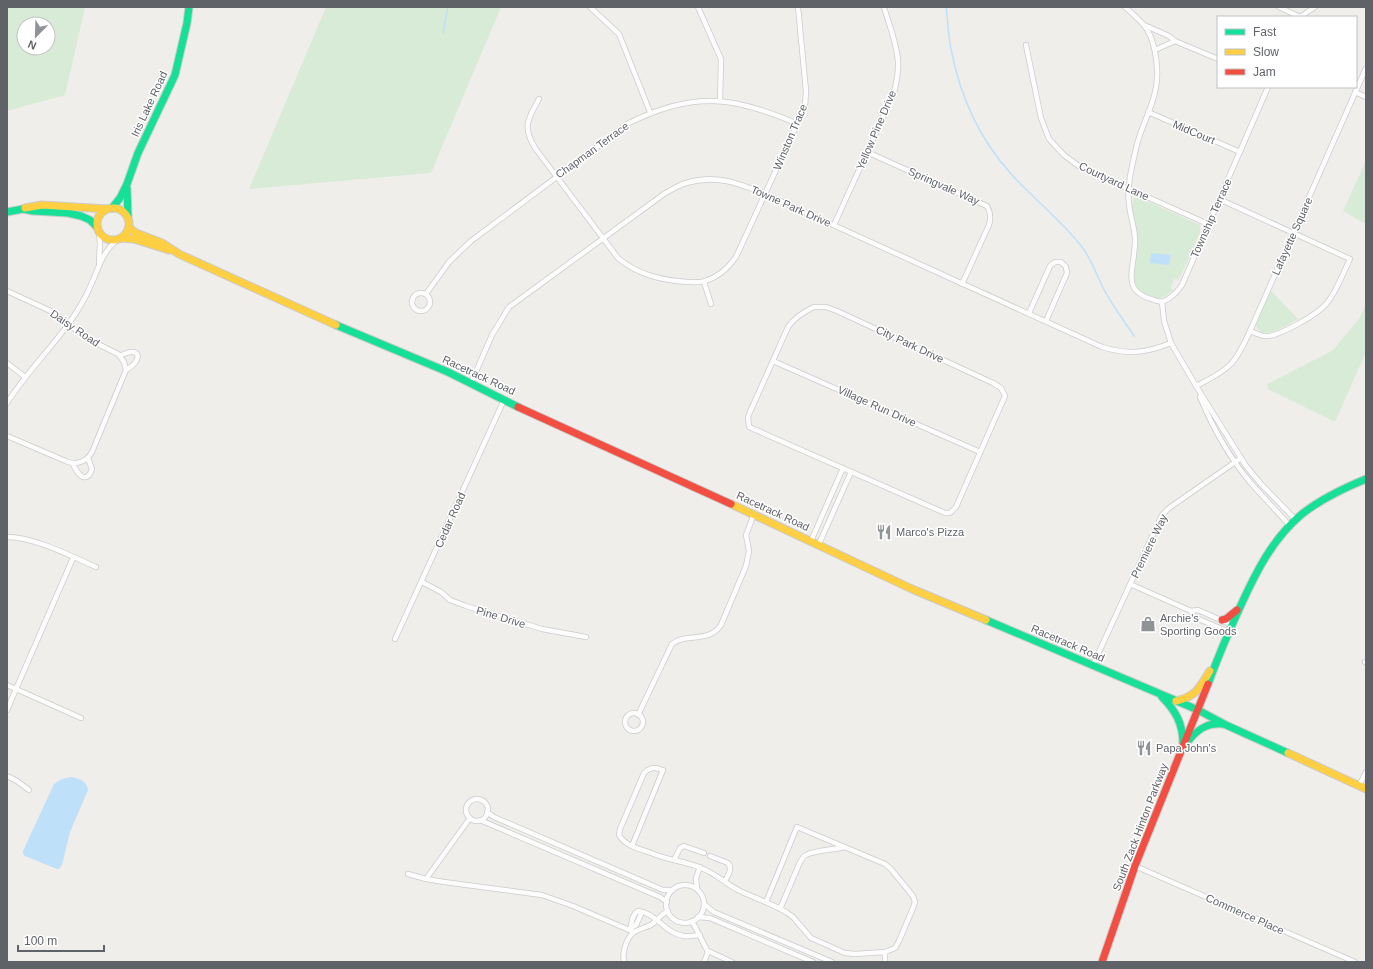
<svg xmlns="http://www.w3.org/2000/svg" width="1373" height="969" font-family="Helvetica,sans-serif">
	<rect width="100%" height="100%" fill="#efeeea"/>
	<g fill="#d8ebd6" fill-rule="evenodd">
		<path d="M7,7H85L65,95L7,111ZM24,24H48V48H24Z"/>
		<path d="M326,7H501L431,173L249,189Z"/>
		<path d="M1366,161V224L1343,211Z"/>
		<path d="M1135,197L1140,198L1200,225V233L1179,280L1174,279L1171,288L1173,290C1159,303 1153,298 1139,291C1128,272 1139,259 1138,239C1137,228 1128,206 1135,197Z"/>
		<path d="M1271,291L1298,319C1288,324 1261,343 1256,325Z"/>
		<path d="M1366,304V352L1335,422L1268,389L1267,384L1332,351L1359,319Z"/>
	</g>
	<g fill="#bfe0f9">
		<path d="M1151,253L1171,255L1169,265L1150,263Z"/>
		<path d="M71,777C80,779 87,781 88,790L70,832L62,865L60,868L57,869L25,856L23,854V851L54,784L62,779Z"/>
	</g>
	<g fill="none" stroke-linecap="round" stroke-linejoin="round">
		<g stroke="#bfe0f9" stroke-width="1.5">
			<path d="M946,7C948,21 948,35 951,49C960,96 980,140 1012,175C1035,200 1062,221 1082,247C1093,261 1097,278 1106,293C1114,308 1125,322 1134,336"/>
			<path d="M443,33L448,7"/>
		</g>
		<defs>
			<g id="street">
				<path d="M590,7L619,34L650,112"/>
				<path d="M698,7L721,59L720,100"/>
				<path d="M1125,7C1131,12 1137,18 1143,24C1154,36 1158,62 1157,78C1156,104 1139,128 1135,153C1131,170 1127,187 1129,204C1130,216 1135,228 1135,240C1135,273 1117,293 1162,302"/>
				<path d="M1279,7L1300,17"/>
				<path d="M1300,17L1315,7"/>
				<path d="M1144,25L1169,36L1175,41"/>
				<path d="M1026,45L1041,118L1049,139L1064,155L1080,167L1208,224"/>
				<path d="M1155,50L1175,41L1218,59"/>
				<path d="M1268,87L1182,285C1176,293 1172,298 1162,302L1164,321L1171,343L1196,386L1246,466L1261,484L1296,520"/>
				<path d="M1355,92L1366,97"/>
				<path d="M539,99C528,119 522,126 535,148L618,258C638,275 661,280 687,282C692,282 700,283 705,281C719,277 728,268 736,257L805,107L806,91L798,7"/>
				<path d="M1148,112L1240,152"/>
				<path d="M867,152L987,206C991,213 991,218 989,225L962,284"/>
				<path d="M1219,199L1350,259C1343,273 1337,291 1327,303C1318,314 1279,337 1265,336C1260,336 1254,332 1250,331"/>
				<path d="M834,225L894,93C896,83 899,73 898,62C897,43 889,25 884,7"/>
				<path d="M99,263L100,244L99,232"/>
				<path d="M704,282L711,304"/>
				<path d="M7,291L55,313L86,338L118,354L124,362L126,370L92,452C87,461 78,465 68,462L7,436"/>
				<circle cx="421" cy="302" r="9"/>
				<path d="M426,294L449,262L471,241L629,123C693,91 734,96 798,124"/>
				<path d="M814,307H826L837,311L993,383L1001,388L1005,396L956,507L950,513H945L749,427L748,417L750,412L788,327C795,317 803,312 814,307Z"/>
				<path d="M1029,313L1050,266L1055,262H1061L1066,267L1067,273L1046,321"/>
				<path d="M120,356C139,345 145,359 126,370"/>
				<path d="M773,361L980,452"/>
				<path d="M7,363L25,377"/>
				<path d="M471,383L492,335L509,307L664,194C671,190 679,185 686,183C716,174 738,183 765,194L1102,347C1128,355 1146,353 1171,343"/>
				<path d="M1196,386C1208,380 1221,374 1231,364C1239,355 1245,342 1250,331L1366,68"/>
				<path d="M1200,397C1213,428 1229,457 1250,482C1263,497 1277,511 1290,526"/>
				<path d="M7,403C32,363 71,331 90,287C98,270 102,252 117,240"/>
				<path d="M73,464C77,473 86,486 92,469L88,458"/>
				<path d="M7,537C34,537 71,556 96,567"/>
				<path d="M811,541L843,468"/>
				<path d="M819,544L851,472"/>
				<path d="M422,582L441,592L450,600L466,606L542,629L586,637"/>
				<path d="M1130,584L1191,611L1198,610L1232,625"/>
				<path d="M1191,611L1194,617L1229,632"/>
				<path d="M395,639L504,400"/>
				<path d="M1365,662L1366,663"/>
				<path d="M1093,665L1162,515L1169,508L1241,458"/>
				<path d="M7,685L16,689L73,558"/>
				<path d="M7,710L16,689L81,718"/>
				<circle cx="634" cy="722" r="9"/>
				<path d="M638,715L672,644C687,632 708,644 721,625L746,566L749,551L746,535L754,514"/>
				<path d="M7,776L17,781L29,790"/>
				<path d="M1359,786L1366,772"/>
				<circle cx="477" cy="810" r="11"/>
				<path d="M487,812L494,817L663,890H673"/>
				<path d="M470,818L426,879L444,882L542,895L573,906L634,932"/>
				<path d="M480,820L660,897L667,902"/>
				<path d="M632,846L663,770C655,767 650,767 644,773L620,829L619,835C625,846 640,849 651,853C667,860 685,861 701,868C715,873 725,883 738,890C754,898 771,903 786,912L793,917L811,938L845,953L855,954L885,952V962"/>
				<path d="M710,856L728,863C733,869 728,875 725,881"/>
				<path d="M674,860L680,848L684,846L704,853"/>
				<path d="M1135,866L1355,962"/>
				<path d="M408,874L426,879"/>
				<circle cx="685" cy="904" r="19"/>
				<path d="M697,889L696,878L700,867"/>
				<path d="M766,902L797,827L885,864L890,868L913,896L915,902L913,908L899,941L895,948L885,952"/>
				<path d="M704,904L714,912L832,962"/>
				<path d="M780,909L800,862C802,860 803,856 806,855C816,850 833,850 845,847"/>
				<path d="M698,917L710,918L813,962"/>
				<path d="M692,921L708,952L704,962"/>
				<path d="M631,928L636,925L642,912"/>
				<path d="M630,930C632,924 631,915 638,911C657,913 665,934 684,936C689,937 695,935 700,935"/>
				<path d="M708,951L732,962"/>
				<path d="M624,962C622,953 626,939 633,933C638,929 645,928 651,925C657,921 661,914 668,911"/>
			</g>
			<g id="fast">
				<path d="M127,188L128,216"/>
				<path d="M112,208L120,198L127,184L138,153L175,75L187,23L189,7"/>
				<path d="M7,212L23,209L33,211L68,213L81,216L90,220L97,227"/>
				<path d="M336,325L448,372L518,407"/>
				<path d="M986,620L1198,710L1226,725L1288,753"/>
				<path d="M1208,684C1218,657 1229,631 1241,605C1256,572 1273,538 1302,514C1321,499 1344,488 1366,479"/>
				<path d="M1162,697C1176,711 1183,724 1183,744"/>
				<path d="M1189,740C1198,729 1208,722 1223,724"/>
			</g>
			<g id="slow">
				<circle cx="113" cy="224" r="16"/>
				<path d="M25,208L42,205L107,209"/>
				<path d="M129,228L136,233L162,243L179,254L336,325"/>
				<path d="M122,238L134,239L169,250"/>
				<path d="M731,504L912,589L986,620"/>
				<path d="M1176,701C1196,697 1200,687 1210,671"/>
				<path d="M1288,753L1366,789"/>
			</g>
			<g id="jam">
				<path d="M518,407L731,504"/>
				<path d="M1222,620L1226,619L1237,610"/>
				<path d="M1102,962L1135,866L1208,684"/>
			</g>
		</defs>
		<use href="#street" stroke="#cbcccc" stroke-width="6"/>
		<use href="#fast" stroke="#cacacb" stroke-width="9"/>
		<use href="#slow" stroke="#cacacb" stroke-width="9"/>
		<use href="#jam" stroke="#cacacb" stroke-width="9"/>
		<use href="#street" stroke="#fdfcfc" stroke-width="4.5"/>
		<use href="#fast" stroke="#16e098" stroke-width="7"/>
		<use href="#slow" stroke="#ffcf43" stroke-width="7"/>
		<use href="#jam" stroke="#f24e42" stroke-width="7"/>
	</g>
	<defs>
		<symbol id="restaurant-bare" viewBox="-9 -9 18 18"><path d="M-5-6h1v4h1v-4h1v4h1v-4h1v5L-1.5 .5V6h-2V.5L-5-1ZM5-6V6H3V1.5H1.5Q1.5-4 5-6Z" fill="#919496" stroke="#fff" stroke-width="2.5" paint-order="stroke"/></symbol>
		<symbol id="shop-bare" viewBox="-9 -9 18 18"><path d="M-5-2.5h2.3a2.7 3.5 0 0 1 5.4 0H5L5.5 6h-11ZM-1.5-2.5h3a1.5 2.3 0 0 0-3 0Z" fill="#919496" stroke="#fff" stroke-width="2.5" paint-order="stroke"/></symbol>
	</defs>
	<g fill-rule="evenodd">
		<use href="#restaurant-bare" x="873" y="521" width="22" height="22"/>
		<use href="#shop-bare" x="1137" y="613" width="22" height="22"/>
		<use href="#restaurant-bare" x="1133" y="737" width="22" height="22"/>
	</g>
	<g text-anchor="middle" stroke-width="3" stroke-linejoin="round" paint-order="stroke">
		<g font-size="11" fill="#5f6368" stroke="#fff">
			<text transform="translate(149 104) rotate(-65)" y="4">Iris Lake Road</text>
			<text transform="translate(876 130) rotate(-67)" y="4">Yellow Pine Drive</text>
			<text transform="translate(1194 132) rotate(23)" y="4">MidCourt</text>
			<text transform="translate(790 137) rotate(-67)" y="4">Winston Trace</text>
			<text transform="translate(592 150) rotate(-36)" y="4">Chapman Terrace</text>
			<text transform="translate(1114 181) rotate(25)" y="4">Courtyard Lane</text>
			<text transform="translate(944 186) rotate(24)" y="4">Springvale Way</text>
			<text transform="translate(791 206) rotate(24)" y="4">Towne Park Drive</text>
			<text transform="translate(1211 218) rotate(-66)" y="4">Township Terrace</text>
			<text transform="translate(1292 236) rotate(-66)" y="4">Lafayette Square</text>
			<text transform="translate(75 328) rotate(34)" y="4">Daisy Road</text>
			<text transform="translate(910 344) rotate(25)" y="4">City Park Drive</text>
			<text transform="translate(479 375) rotate(25)" y="4">Racetrack Road</text>
			<text transform="translate(877 406) rotate(24)" y="4">Village Run Drive</text>
			<text transform="translate(773 511) rotate(25)" y="4">Racetrack Road</text>
			<text transform="translate(450 520) rotate(-66)" y="4">Cedar Road</text>
			<text transform="translate(1149 546) rotate(-64)" y="4">Premiere Way</text>
			<text transform="translate(501 617) rotate(17)" y="4">Pine Drive</text>
			<text transform="translate(1068 643) rotate(23)" y="4">Racetrack Road</text>
			<text transform="translate(1140 827) rotate(-69)" y="4">South Zack Hinton Parkway</text>
			<text transform="translate(1245 914) rotate(24)" y="4">Commerce Place</text>
		</g>
		<g font-size="11" fill="#5f6368" stroke="#fff" text-anchor="start">
			<text x="896" y="536">Marco's Pizza</text>
			<text x="1160" y="622">Archie's<tspan x="1160" dy="13">Sporting Goods</tspan></text>
			<text x="1156" y="752">Papa John's</text>
		</g>
	</g>
	<rect width="1373" height="969" fill="none" stroke="#5f6368" stroke-width="16"/>
	<rect x="1217" y="16" width="140" height="72" fill="#ffffff" stroke="#bfc1c3"/>
	<rect x="1225" y="29" width="20" height="6" fill="#16e098" stroke="#bfc1c3"/>
	<text x="1253" y="36" font-size="12" fill="#5f6368">Fast</text>
	<rect x="1225" y="49" width="20" height="6" fill="#ffcf43" stroke="#bfc1c3"/>
	<text x="1253" y="56" font-size="12" fill="#5f6368">Slow</text>
	<rect x="1225" y="69" width="20" height="6" fill="#f24e42" stroke="#bfc1c3"/>
	<text x="1253" y="76" font-size="12" fill="#5f6368">Jam</text>
	<g transform="translate(36 36) rotate(203)"><circle r="19" fill="#ffffff" stroke="#bfc1c3"/>
	<path d="M0-3L7 15L0 10L-7 15Z" fill="#919496"/>
	<text y="-6" font-size="11" font-weight="bold" text-anchor="middle" fill="#5f6368">N</text>
	</g>
	<path d="M18 945v6h86v-6" fill="none" stroke="#5f6368" stroke-width="2"/>
	<text x="24" y="945" font-size="12" fill="#5f6368" stroke="#ffffff" stroke-width="3" paint-order="stroke">100 m</text>
</svg>
